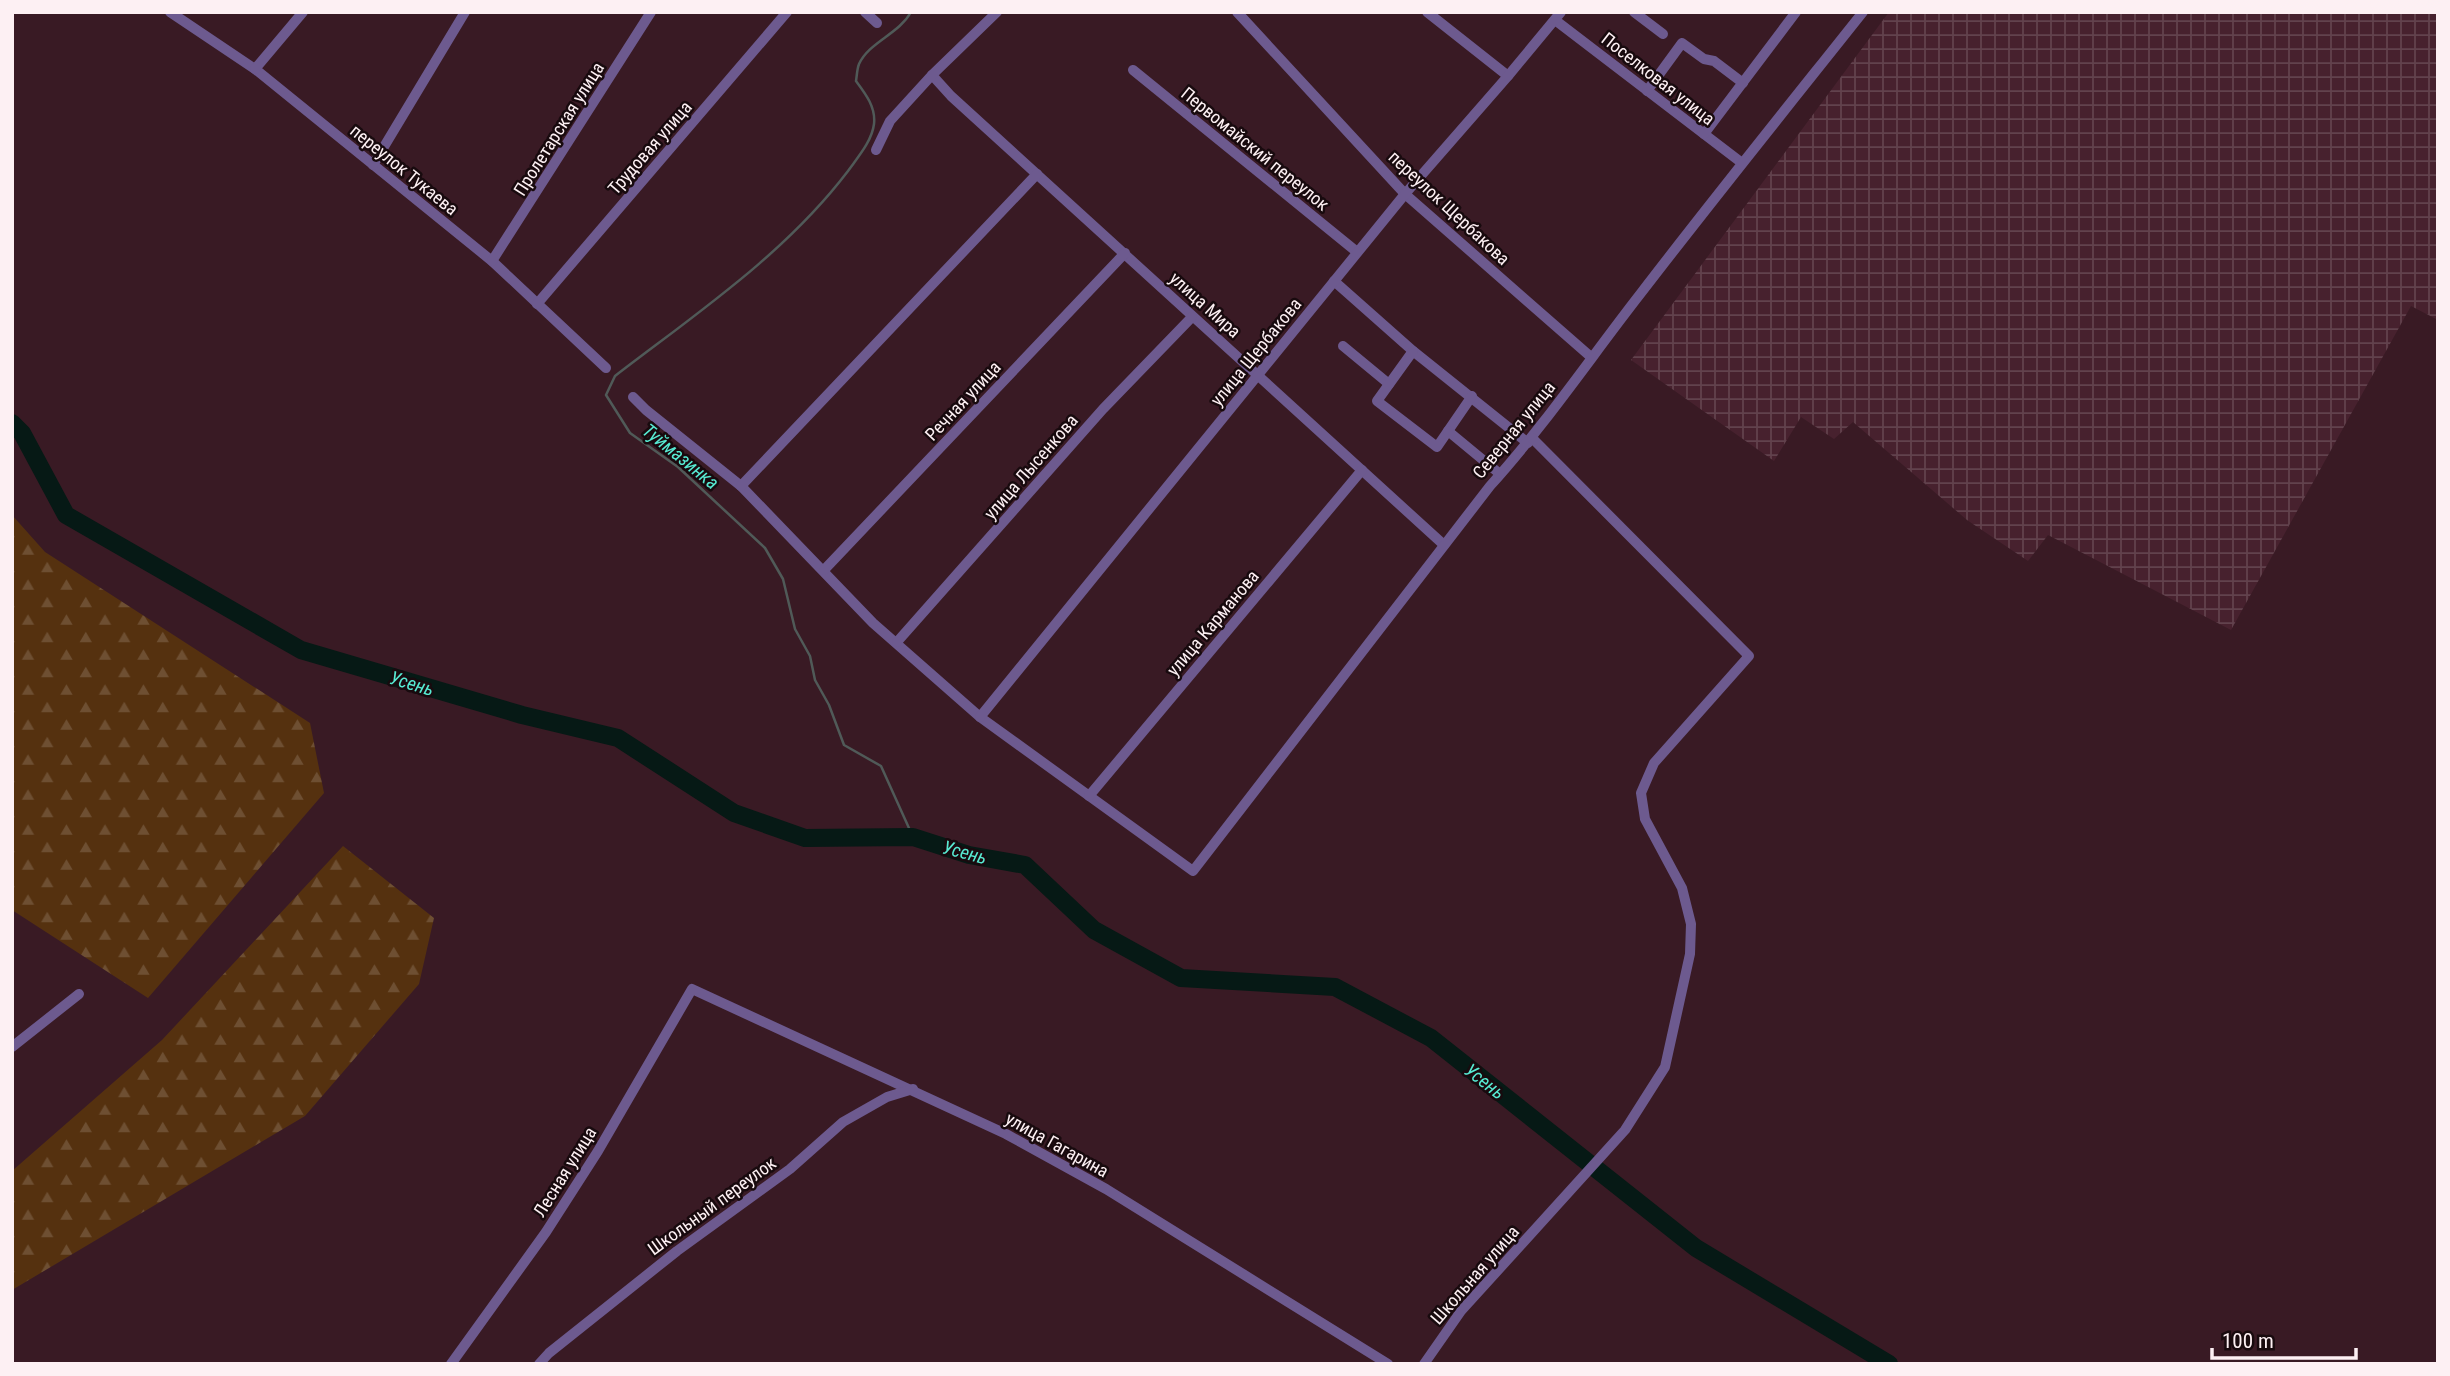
<svg xmlns="http://www.w3.org/2000/svg" width="2450" height="1376" font-family="'Roboto Condensed',sans-serif">
	<defs>
		<pattern id="industrial-grid" width="8" height="8" patternUnits="userSpaceOnUse" patternTransform="scale(1.75)"><rect width="8" height="8" fill="#47212e"/><path d="M0 4h8M4 0v8" fill="none" stroke="#62424d"/></pattern>
		<pattern id="forest-firs" width="22" height="20" patternUnits="userSpaceOnUse" patternTransform="scale(1.75)"><rect width="22" height="20" fill="#55310f"/><path d="M5 1l3.5 6h-7zM16 11l3.5 6h-7z" fill="#6e4f32"/></pattern>
	</defs>
	<rect width="100%" height="100%" fill="#391a24"/>
	<path fill="url(#industrial-grid)" d="M1889,12H2438V320L2411,306L2231,630L2048,535L2028,561L1967,520L1853,422L1834,439L1801,417L1774,461L1631,360Z"/>
	<g fill="url(#forest-firs)">
		<path d="M12,515L45,552L310,723L324,793L148,998L12,910Z"/>
		<path d="M343,846L434,918L419,984L305,1116L12,1290V1171L162,1040Z"/>
	</g>
	<g fill="none" stroke-linecap="round" stroke-linejoin="round">
		<path stroke="#505a58" stroke-width="2.5" d="M911,12C899,34 869,42 859,64C857,69 857,75 856,81C865,93 876,107 874,124C872,141 858,157 848,171C785,254 697,313 615,376L606,395L630,433L678,467L765,548L783,579L795,629L810,656L815,680L829,705L844,745L881,766L913,837"/>
		<path stroke="#061915" stroke-width="18" d="M12,423L22,433L66,515L301,650L522,715L618,738L734,813L805,838L913,837L969,855L1025,865L1094,930L1181,978L1335,987L1431,1038L1696,1248L1889,1364"/>
		<g stroke="#6d5a8f" stroke-width="10">
			<path d="M170,12L255,69L492,261L606,368"/>
			<path d="M865,12L877,23"/>
			<path d="M1237,12L1405,194L1591,357"/>
			<path d="M1427,12L1508,76"/>
			<path d="M1634,12L1663,34"/>
			<path d="M1555,20L1742,163"/>
			<path d="M255,69L303,12"/>
			<path d="M1133,70L1357,252"/>
			<path d="M932,75L951,96L1444,545"/>
			<path d="M1647,91L1682,43L1704,59L1714,61L1743,83"/>
			<path d="M1704,134L1796,12"/>
			<path d="M876,150L890,121L932,75L997,12"/>
			<path d="M373,165L465,12"/>
			<path d="M492,261L651,12"/>
			<path d="M1334,281L1413,351L1528,443"/>
			<path d="M537,304L787,12"/>
			<path d="M1343,346L1389,384"/>
			<path d="M1413,351L1377,401L1437,447L1472,396"/>
			<path d="M633,397L646,410L741,486L873,623L980,717L1193,871L1490,486C1545,425 1591,357 1641,293C1714,198 1789,105 1863,12"/>
			<path d="M1448,431L1500,474"/>
			<path d="M741,486L1037,174"/>
			<path d="M824,570L1125,253"/>
			<path d="M897,642L1103,409L1192,317"/>
			<path d="M980,717L1405,194L1508,76L1561,12"/>
			<path d="M1089,796L1362,470"/>
			<path d="M12,1047L79,994"/>
			<path d="M451,1364L546,1232L598,1151L692,989L1006,1134L1106,1189L1388,1364"/>
			<path d="M539,1364L549,1353L677,1251L790,1169L843,1122L887,1097L913,1089"/>
			<path d="M1424,1364L1461,1311L1625,1130L1665,1067L1690,954L1691,924L1682,888L1645,819L1641,793L1654,763L1749,656L1532,438"/>
		</g>
	</g>
	<g text-anchor="middle" stroke-width="5" stroke-linejoin="round" paint-order="stroke">
		<g font-size="18" fill="#fdf0f3" stroke="#180a0e">
			<text transform="translate(1658 79) rotate(38)" y="6">Поселковая улица</text>
			<text transform="translate(559 129) rotate(-58)" y="6">Пролетарская улица</text>
			<text transform="translate(650 148) rotate(-49)" y="6">Трудовая улица</text>
			<text transform="translate(1255 149) rotate(39)" y="6">Первомайский переулок</text>
			<text transform="translate(404 170) rotate(39)" y="6">переулок Тукаева</text>
			<text transform="translate(1449 208) rotate(43)" y="6">переулок Щербакова</text>
			<text transform="translate(1205 305) rotate(42)" y="6">улица Мира</text>
			<text transform="translate(1256 352) rotate(-51)" y="6">улица Щербакова</text>
			<text transform="translate(963 401) rotate(-47)" y="6">Речная улица</text>
			<text transform="translate(1514 430) rotate(-51)" y="6">Северная улица</text>
			<text transform="translate(1031 467) rotate(-49)" y="6">улица Лысенкова</text>
			<text transform="translate(1213 623) rotate(-50)" y="6">улица Карманова</text>
			<text transform="translate(1057 1145) rotate(29)" y="6">улица Гагарина</text>
			<text transform="translate(565 1172) rotate(-58)" y="6">Лесная улица</text>
			<text transform="translate(712 1206) rotate(-36)" y="6">Школьный переулок</text>
			<text transform="translate(1475 1275) rotate(-49)" y="6">Школьная улица</text>
		</g>
		<g font-size="19" font-style="italic" fill="#57ead2" stroke="#180a0e">
			<text transform="translate(681 456) rotate(39)" y="7">Туймазинка</text>
			<text transform="translate(412 683) rotate(17)" y="7">Усень</text>
			<text transform="translate(965 852) rotate(15)" y="7">Усень</text>
			<text transform="translate(1485 1081) rotate(38)" y="7">Усень</text>
		</g>
	</g>
	<rect width="2450" height="1376" fill="none" stroke="#fdf0f3" stroke-width="28"/>
	<path d="M2212 1348v10h144v-10" fill="none" stroke="#fdf0f3" stroke-width="3.5"/>
	<text x="2222" y="1348" font-size="21" fill="#fdf0f3" stroke="#180a0e" stroke-width="5" paint-order="stroke">100 m</text>
</svg>
